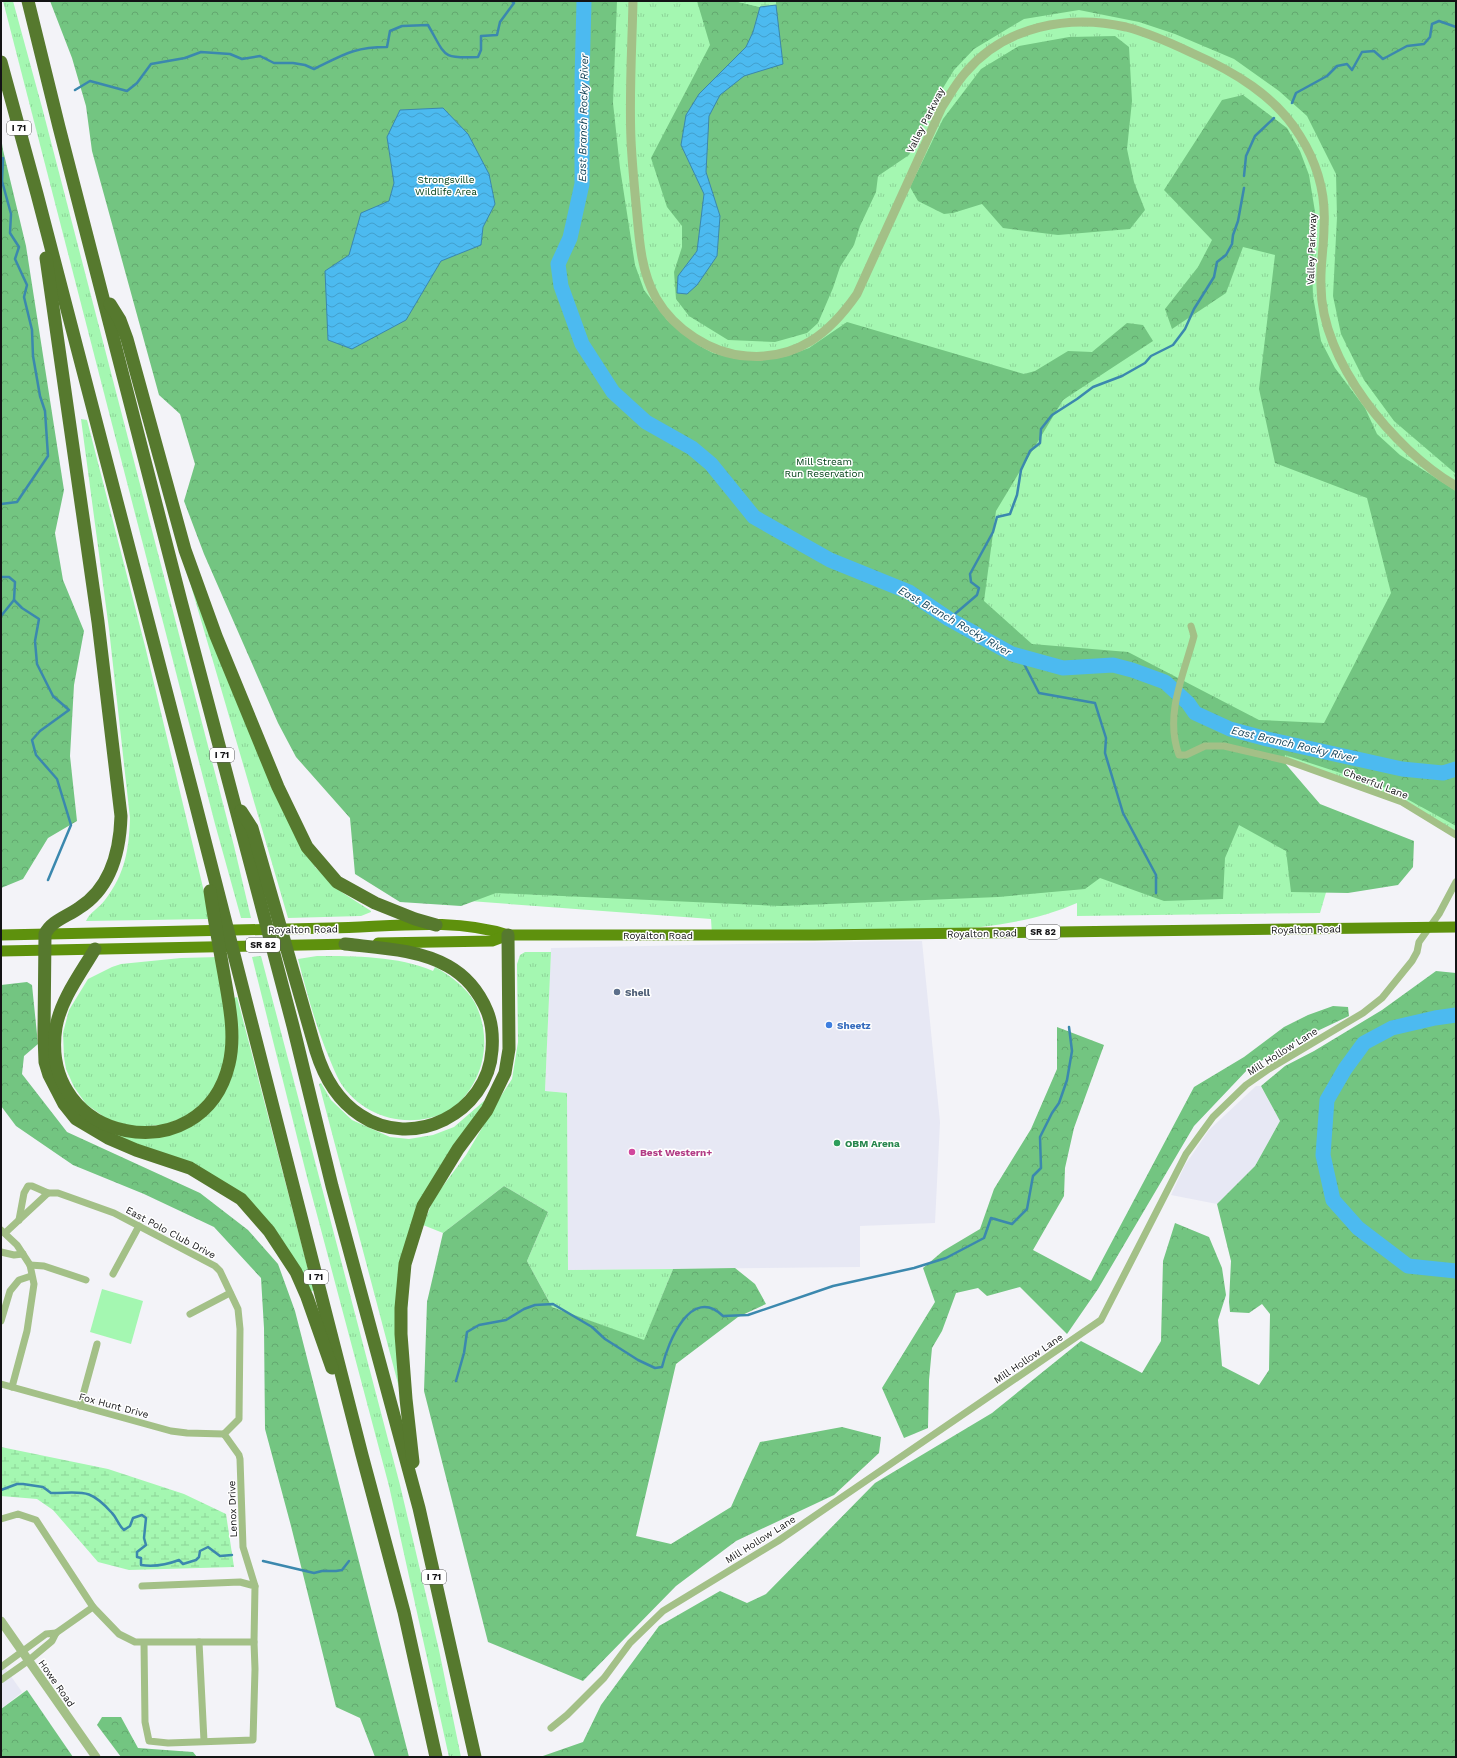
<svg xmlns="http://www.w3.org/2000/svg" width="1457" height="1758" font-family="'Work Sans',sans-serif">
	<defs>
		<pattern id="grass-tufts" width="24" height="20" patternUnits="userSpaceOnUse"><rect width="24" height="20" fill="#a4f7b1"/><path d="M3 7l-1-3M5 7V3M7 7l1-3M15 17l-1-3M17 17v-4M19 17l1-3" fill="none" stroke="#8cd397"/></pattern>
		<pattern id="forest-crowns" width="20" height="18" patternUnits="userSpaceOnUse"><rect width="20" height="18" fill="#73c581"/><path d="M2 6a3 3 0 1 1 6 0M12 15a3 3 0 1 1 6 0" fill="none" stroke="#63a86f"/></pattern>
		<pattern id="wetland-marsh" width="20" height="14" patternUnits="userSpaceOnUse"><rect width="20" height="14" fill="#a4f7b1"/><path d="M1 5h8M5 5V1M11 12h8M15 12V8" fill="none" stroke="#8cd397"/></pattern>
		<pattern id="water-waves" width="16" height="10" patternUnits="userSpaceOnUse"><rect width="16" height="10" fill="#4cbaf0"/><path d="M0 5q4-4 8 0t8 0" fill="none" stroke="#429fcd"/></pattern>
	</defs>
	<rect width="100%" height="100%" fill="#f3f3f8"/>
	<g fill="#e7e8f4">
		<path d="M882,941H922L940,1122L935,1223L860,1226V1267L568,1270L567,1093L545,1091L551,948Z"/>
		<path d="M1256,1086H1261L1280,1121L1255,1166L1217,1204L1171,1195L1185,1165L1209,1130Z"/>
		<path d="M1,1662L22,1692L1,1709Z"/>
	</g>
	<g fill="url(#grass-tufts)">
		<path d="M3,1H13L43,111L234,846L251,918H241L215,824Z"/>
		<path d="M86,1H1456V833L1424,812L1279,760L1273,778L1346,824L1320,913L1077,916V903C1013,931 938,931 870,932C817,933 764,934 712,935L711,919L402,896Z"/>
		<path d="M81,419L87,420L145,646L206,900L209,919L86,921C90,912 99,908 105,900C125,874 129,850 130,818L109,629Z"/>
		<path d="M189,579L315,867L343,893L371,911V912L361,916L288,918Z"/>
		<path d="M525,952H551L545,1091L567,1093L568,1270L673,1269L644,1341L552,1307L527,1261L548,1212L504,1186L443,1233L423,1225L434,1198L466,1155L501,1096L512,1079L518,1042L517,964L520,955Z"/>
		<path d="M261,956L400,1485L439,1650L461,1757H449L389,1486L307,1177L252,957Z"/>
		<path d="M317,956C355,956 398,956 433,971L435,967C450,975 467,988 475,1003C493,1039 484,1082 454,1107C447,1113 437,1116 429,1118C395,1126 359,1112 340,1082C336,1075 333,1067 330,1060C316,1027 307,994 298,959Z"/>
		<path d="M219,957L228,1037L224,1064L213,1092L191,1115L163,1125L133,1127L107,1119L86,1104L74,1087L66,1069L64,1057L63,1033L69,1010L88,979L112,967L121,964L181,958Z"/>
		<path d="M237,997L309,1273L314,1290L310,1292L244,1197L109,1132C150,1143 181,1140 212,1108C222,1097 231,1084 233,1068C234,1062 233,1054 234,1047C234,1031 234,1014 234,998Z"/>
		<path d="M321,1083L331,1100L352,1120L390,1137L409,1139L433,1135L454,1127L484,1101V1103L413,1224L401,1395L319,1084Z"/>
	</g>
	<g fill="url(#forest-crowns)">
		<path d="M50,1H617L613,103L620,168L635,265L644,290L667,320L698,345L713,353L737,359L784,357L809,348L847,322L1024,374L1035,371L1068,351L1092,352L1127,323L1143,325L1153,341L1063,400L996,511L984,601L1032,644L1128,652L1259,720L1324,723L1391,593L1367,498L1275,463L1259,389L1275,255L1243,247L1226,293L1172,329L1165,309L1198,267L1212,240L1164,190L1222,100L1243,95L1287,128L1300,151L1309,175L1317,224L1312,262L1313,296L1321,341L1335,368L1365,408L1377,434L1400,455L1456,491V826L1387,788L1285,755L1284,762L1320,804L1414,841L1413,867L1398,885L1348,893L1291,892L1286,851L1239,825L1225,858L1223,899L1164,901L1100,878L1085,889L998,897L781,906L496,893L461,906L400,902L355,874L350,818L296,757L278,723L204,554L184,501L195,464L180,414L159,395L92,151L86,106L72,58Z"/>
		<path d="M697,1H734L760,7L776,5V1H1456V474L1394,421L1364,380L1341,334L1333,296L1337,217L1336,174L1307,116L1279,91L1234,59L1175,34L1139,22L1079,10L1024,19L974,49L954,70L935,101L909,155L878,176L876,192L860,226L854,245L840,267L833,288L818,323L807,333L775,342L728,340L689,316L676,299L674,272L682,247V226L667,207L651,158L710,45Z"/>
		<path d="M1115,36L1129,47L1132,101L1127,149L1134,182L1145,210L1130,229L1058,235L1003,228L982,204L953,213L944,214L918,201L910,187L943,119L981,69L1019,46L1069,37Z"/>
		<path d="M1,137L3,150L26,246L64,490L55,533L63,580L84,631L74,685L70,756L77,821L48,838L23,879L1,888Z"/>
		<path d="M1436,971L1456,973V1757H540L583,1742L601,1705L659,1626L720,1591L747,1603L766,1594L875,1483L992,1413L1081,1341L1142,1373L1161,1341L1163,1261L1175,1223L1209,1237L1222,1268L1226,1295L1218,1320L1222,1366L1259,1385L1269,1370L1270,1314L1262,1304L1249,1313L1230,1312L1229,1302L1231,1261L1217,1204L1255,1166L1280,1121L1261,1086L1285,1066L1314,1051L1382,1010Z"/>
		<path d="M27,982L32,985L38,1044L24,1056L22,1074L67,1132L200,1193L248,1230L278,1264L295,1311L409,1757H375L360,1718L336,1707L291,1526L265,1429L264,1328L261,1278L214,1227L144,1194L73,1165L16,1126L1,1106V985Z"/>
		<path d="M1333,1006L1348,1007L1349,1016L1292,1043L1249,1068L1194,1126L1098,1289L1067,1334L1020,1287L987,1296L978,1288L956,1293L942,1331L932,1348L929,1380L928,1428L904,1438L882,1388L935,1302L923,1268L943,1251L980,1229L994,1189L1031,1129L1057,1069V1027L1104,1045L1074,1128L1065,1168L1064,1196L1033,1250L1091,1281L1194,1087L1244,1057L1284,1027L1308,1015Z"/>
		<path d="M504,1186L548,1212L527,1261L552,1307L644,1340L673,1269L735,1268L755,1284L766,1304L738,1317L676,1364L636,1536L671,1544L731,1507L760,1442L842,1427L881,1437L879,1453L834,1495L736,1541L676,1586L583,1681L488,1642L424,1391L427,1302L443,1233Z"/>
		<path d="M27,1690L73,1757H1V1709Z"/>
		<path d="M102,1717H121L138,1748L193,1752L197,1757H121L97,1725Z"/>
	</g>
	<g fill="url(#wetland-marsh)">
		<path d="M734,1H776V5L760,7Z"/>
		<path d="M1,1447L108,1469L184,1494L226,1514L234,1567L129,1570L98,1562L53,1510L37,1499L1,1496Z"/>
	</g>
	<path fill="#a4f7b1" d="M102,1289L143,1301L131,1344L90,1332Z"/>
	<g fill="url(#water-waves)" stroke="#3b88ae">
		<path d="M776,5L783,64L744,76L720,95L709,116L706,172L720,216L717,256L697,285L687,294L677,293L678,276L697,251L704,194L681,145L686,115L699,94L746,47L753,32L760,7Z"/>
		<path d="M443,108L468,134L489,174L495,204L483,227L481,245L441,261L406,320L352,349L328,340L325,271L349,255L361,213L389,201L394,183L387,137L400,110Z"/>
	</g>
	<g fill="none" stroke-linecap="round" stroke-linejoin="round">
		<g stroke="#3b88ae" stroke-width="2.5">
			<path d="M75,90L90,81L127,91L137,83L151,64L185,58L201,52L230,54L242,59L260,56L274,63H293L305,65L314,69C343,55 353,47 387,47L390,31L402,26L428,25C446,56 441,59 478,57L481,50V36L497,35L500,22L514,3L512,1"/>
			<path d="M1292,103L1296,93L1327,76L1337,66L1347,64L1352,70L1362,52L1374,51L1383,59L1407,46L1424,44L1430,37L1432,24L1439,21L1456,27"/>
			<path d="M1,159L3,158L2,181L11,214L10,233L19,247L15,259L27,285L24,297L32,330L33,356L40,396L45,411L48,456L17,502L1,504"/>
			<path d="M1244,176L1246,156L1255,136L1274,118"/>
			<path d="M1,577H9L15,582L14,600L22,608L39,619L35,641L37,664L53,696L69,710L40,731L32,740L36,755L57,779L71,825L48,880"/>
			<path d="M1,616L14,600"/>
			<path d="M949,619L977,595L979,588L971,582L970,574L993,532L997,517L1010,514L1017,495L1021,470L1030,451L1040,443L1041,429L1052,415L1077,399L1093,387L1122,376L1145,363L1151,356L1173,345L1185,329L1194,309L1214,277L1217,262L1226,255L1232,244L1233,235L1238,221L1244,188"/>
			<path d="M1020,656L1039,693L1095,703L1106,738L1105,753L1123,813L1156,875V893"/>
			<path d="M456,1381L464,1353L467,1332L479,1325L506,1320L524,1309L535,1305L553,1304L592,1327L605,1339L638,1360L655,1368L662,1367C668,1342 691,1285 723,1316L748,1315L833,1286L914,1268L946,1258L984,1238L991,1218L1012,1224L1027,1209L1033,1176L1041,1168L1040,1137L1052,1113L1059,1103L1067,1080L1072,1051L1069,1027"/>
			<path d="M1,1490L17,1484H23L43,1487L51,1493C82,1493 89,1487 112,1513C117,1518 118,1525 124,1530L130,1526L133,1518L142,1515L146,1518L144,1538L146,1545L137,1552V1557L141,1558V1565C155,1567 166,1565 179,1560L183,1564L196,1560L199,1557L200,1551L208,1547L220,1556L232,1555"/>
			<path d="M263,1561L314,1573L322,1571H336L342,1570L349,1561"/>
		</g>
		<g stroke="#4cbaf0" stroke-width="15">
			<path d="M584,1L582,80V184L570,238L558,264L561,286L582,344L613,392L646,422L692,448L711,464L754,517L830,560L909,592L949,619L1012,654L1063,668L1113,665L1132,670L1165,682L1188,703L1195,713L1230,729L1267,739L1402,769L1443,773L1456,769"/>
			<path d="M1456,1015L1435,1018L1392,1028L1364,1043L1345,1069L1327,1100L1323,1155L1333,1200L1358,1228L1408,1266L1456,1271"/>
		</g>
		<g stroke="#a3c087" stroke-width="7">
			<path d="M1191,626L1194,636C1184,674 1164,715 1179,755H1186L1205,746H1224L1288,761L1402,802L1456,835"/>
			<path d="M19,1220L24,1193L28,1186H32L48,1193"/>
			<path d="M1,1230L17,1245L30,1265L34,1284L27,1331L12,1387"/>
			<path d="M5,1233L48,1193H58L114,1213L215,1266L220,1271L238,1309L240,1329L239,1419L224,1434"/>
			<path d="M1,1252L14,1255L23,1254"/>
			<path d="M30,1265L44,1266L86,1280"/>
			<path d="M113,1274L139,1226"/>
			<path d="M190,1314L230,1293"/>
			<path d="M1,1321L10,1291L19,1280L31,1276"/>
			<path d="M1,1384L171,1431L187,1433L224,1434"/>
			<path d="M80,1406L97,1344"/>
			<path d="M224,1434L239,1455L240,1459L243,1547L255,1586"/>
			<path d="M1,1519L18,1514L36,1520L93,1607L56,1633L52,1641L28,1661L1,1680"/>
			<path d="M142,1586L240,1582L255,1586L254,1642"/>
			<path d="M93,1607L119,1634L135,1642H254L255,1669L253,1740L168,1743L149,1741L145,1722L144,1642"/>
			<path d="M199,1642L204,1741"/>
			<path d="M1,1667L46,1634L56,1633"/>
			<path d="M551,1728L567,1715L604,1678L630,1643L663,1611L778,1541L1101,1320L1186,1154L1213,1117L1246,1085L1269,1069L1363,1013L1382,998L1412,961L1417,952L1419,942L1439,914L1456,882"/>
		</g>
		<g stroke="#a3c087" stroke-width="9">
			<path d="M633,1C632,47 629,94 631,140C632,161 634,183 636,204C639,235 640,270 656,298C674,329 711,354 747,356C797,360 830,333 857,294L942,107C950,95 956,83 966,72C1005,26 1069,14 1126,27C1149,33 1171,43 1192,53C1233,71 1276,96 1300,136C1317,163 1326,195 1324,227C1324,247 1320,266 1321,286C1321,361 1393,449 1456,486"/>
			<path d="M1,1621L96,1757"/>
		</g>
		<g stroke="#5e910d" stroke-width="11">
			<path d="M1,935C111,933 221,930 331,928C389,927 452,917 508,935H814L1456,927"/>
			<path d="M378,943L492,941L508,935"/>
			<path d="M1,951L352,944"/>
		</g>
		<g stroke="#56792e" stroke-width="13">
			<path d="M28,1L59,127L181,601L293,1026L332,1186L419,1508L475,1757"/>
			<path d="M1,62L37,194L194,798L362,1455L404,1612L436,1757"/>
			<path d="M46,258L98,622L121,816C120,851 111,888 79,908C68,916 51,921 45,934L44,1035L45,1062L49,1075L64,1104L76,1119L108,1138L136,1150L190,1168L241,1199L269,1231L296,1272L307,1297L332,1368"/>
			<path d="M110,304L120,320L127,339L185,550L216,636L278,787L307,847L337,882L375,903L415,919L436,925"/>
			<path d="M241,811L252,828L316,1051C324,1077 337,1100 360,1115C413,1151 488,1113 492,1050C493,1037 492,1023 487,1011C479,992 466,976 448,966C417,949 379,948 345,944"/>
			<path d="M95,949C81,973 61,999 56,1027C38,1144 203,1174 229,1064C236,1035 229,1003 224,974C219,946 214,918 210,891"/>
			<path d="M413,1462L406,1399L401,1334V1308L405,1264L423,1206L458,1149L487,1110L505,1073L509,1049L508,935"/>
		</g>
	</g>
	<circle fill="#5c6f8a" stroke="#fff" stroke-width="1.5" cx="617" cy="992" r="4"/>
	<circle fill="#3f7fe0" stroke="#fff" stroke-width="1.5" cx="829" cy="1025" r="4"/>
	<circle fill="#2e9e5b" stroke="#fff" stroke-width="1.5" cx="837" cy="1143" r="4"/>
	<circle fill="#d1479c" stroke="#fff" stroke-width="1.5" cx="632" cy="1152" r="4"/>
	<g text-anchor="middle" stroke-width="3" stroke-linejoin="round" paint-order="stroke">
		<g fill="#fff" stroke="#5a5a5b" stroke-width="1">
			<rect x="7" y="121" width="24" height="14" rx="3"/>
			<rect x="210" y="748" width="24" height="14" rx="3"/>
			<rect x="1026" y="925" width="34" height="14" rx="3"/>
			<rect x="246" y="938" width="34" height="14" rx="3"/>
			<rect x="304" y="1270" width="24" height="14" rx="3"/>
			<rect x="422" y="1570" width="24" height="14" rx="3"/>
		</g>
		<g font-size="9" font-weight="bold" fill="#131315">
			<text x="19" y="131">I 71</text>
			<text x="222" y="758">I 71</text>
			<text x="1043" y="935">SR 82</text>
			<text x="263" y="948">SR 82</text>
			<text x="316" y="1280">I 71</text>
			<text x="434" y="1580">I 71</text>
		</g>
		<g font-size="10" fill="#131315" stroke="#fff">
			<text transform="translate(925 120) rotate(-63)" y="4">Valley Parkway</text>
			<text transform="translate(1311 249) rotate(-88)" y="4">Valley Parkway</text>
			<text transform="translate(1376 783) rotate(21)" y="4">Cheerful Lane</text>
			<text transform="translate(303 929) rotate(-1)" y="4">Royalton Road</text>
			<text transform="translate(1306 929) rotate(-1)" y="4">Royalton Road</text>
			<text transform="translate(982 933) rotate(-1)" y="4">Royalton Road</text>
			<text x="658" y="939">Royalton Road</text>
			<text transform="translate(1282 1051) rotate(-32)" y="4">Mill Hollow Lane</text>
			<text transform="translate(171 1232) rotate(28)" y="4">East Polo Club Drive</text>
			<text transform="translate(1028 1358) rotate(-34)" y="4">Mill Hollow Lane</text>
			<text transform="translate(114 1405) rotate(15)" y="4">Fox Hunt Drive</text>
			<text transform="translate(232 1509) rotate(-92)" y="4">Lenox Drive</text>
			<text transform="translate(760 1539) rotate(-32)" y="4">Mill Hollow Lane</text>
			<text transform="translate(57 1683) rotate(55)" y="4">Howe Road</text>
		</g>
		<g font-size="10" fill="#024217" stroke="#fff">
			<text x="446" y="183">Strongsville<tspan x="446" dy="12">Wildlife Area</tspan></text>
			<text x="824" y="465">Mill Stream<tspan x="824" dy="12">Run Reservation</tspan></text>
		</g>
		<g font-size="10" font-weight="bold" fill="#4e5e75" stroke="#fff" text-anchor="start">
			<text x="625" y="996">Shell</text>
		</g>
		<g font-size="10" font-weight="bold" fill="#366cbe" stroke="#fff" text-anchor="start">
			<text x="837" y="1029">Sheetz</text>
		</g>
		<g font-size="10" font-weight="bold" fill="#27864d" stroke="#fff" text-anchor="start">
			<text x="845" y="1147">OBM Arena</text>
		</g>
		<g font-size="10" font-weight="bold" fill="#b23c85" stroke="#fff" text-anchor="start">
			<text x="640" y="1156">Best Western+</text>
		</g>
		<g font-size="11" font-style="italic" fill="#144359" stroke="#fff">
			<text transform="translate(583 118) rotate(-89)" y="4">East Branch Rocky River</text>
			<text transform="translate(955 621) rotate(30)" y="4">East Branch Rocky River</text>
			<text transform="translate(1294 744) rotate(13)" y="4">East Branch Rocky River</text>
		</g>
	</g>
	<rect width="1457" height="1758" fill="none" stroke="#131315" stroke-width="4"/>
</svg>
